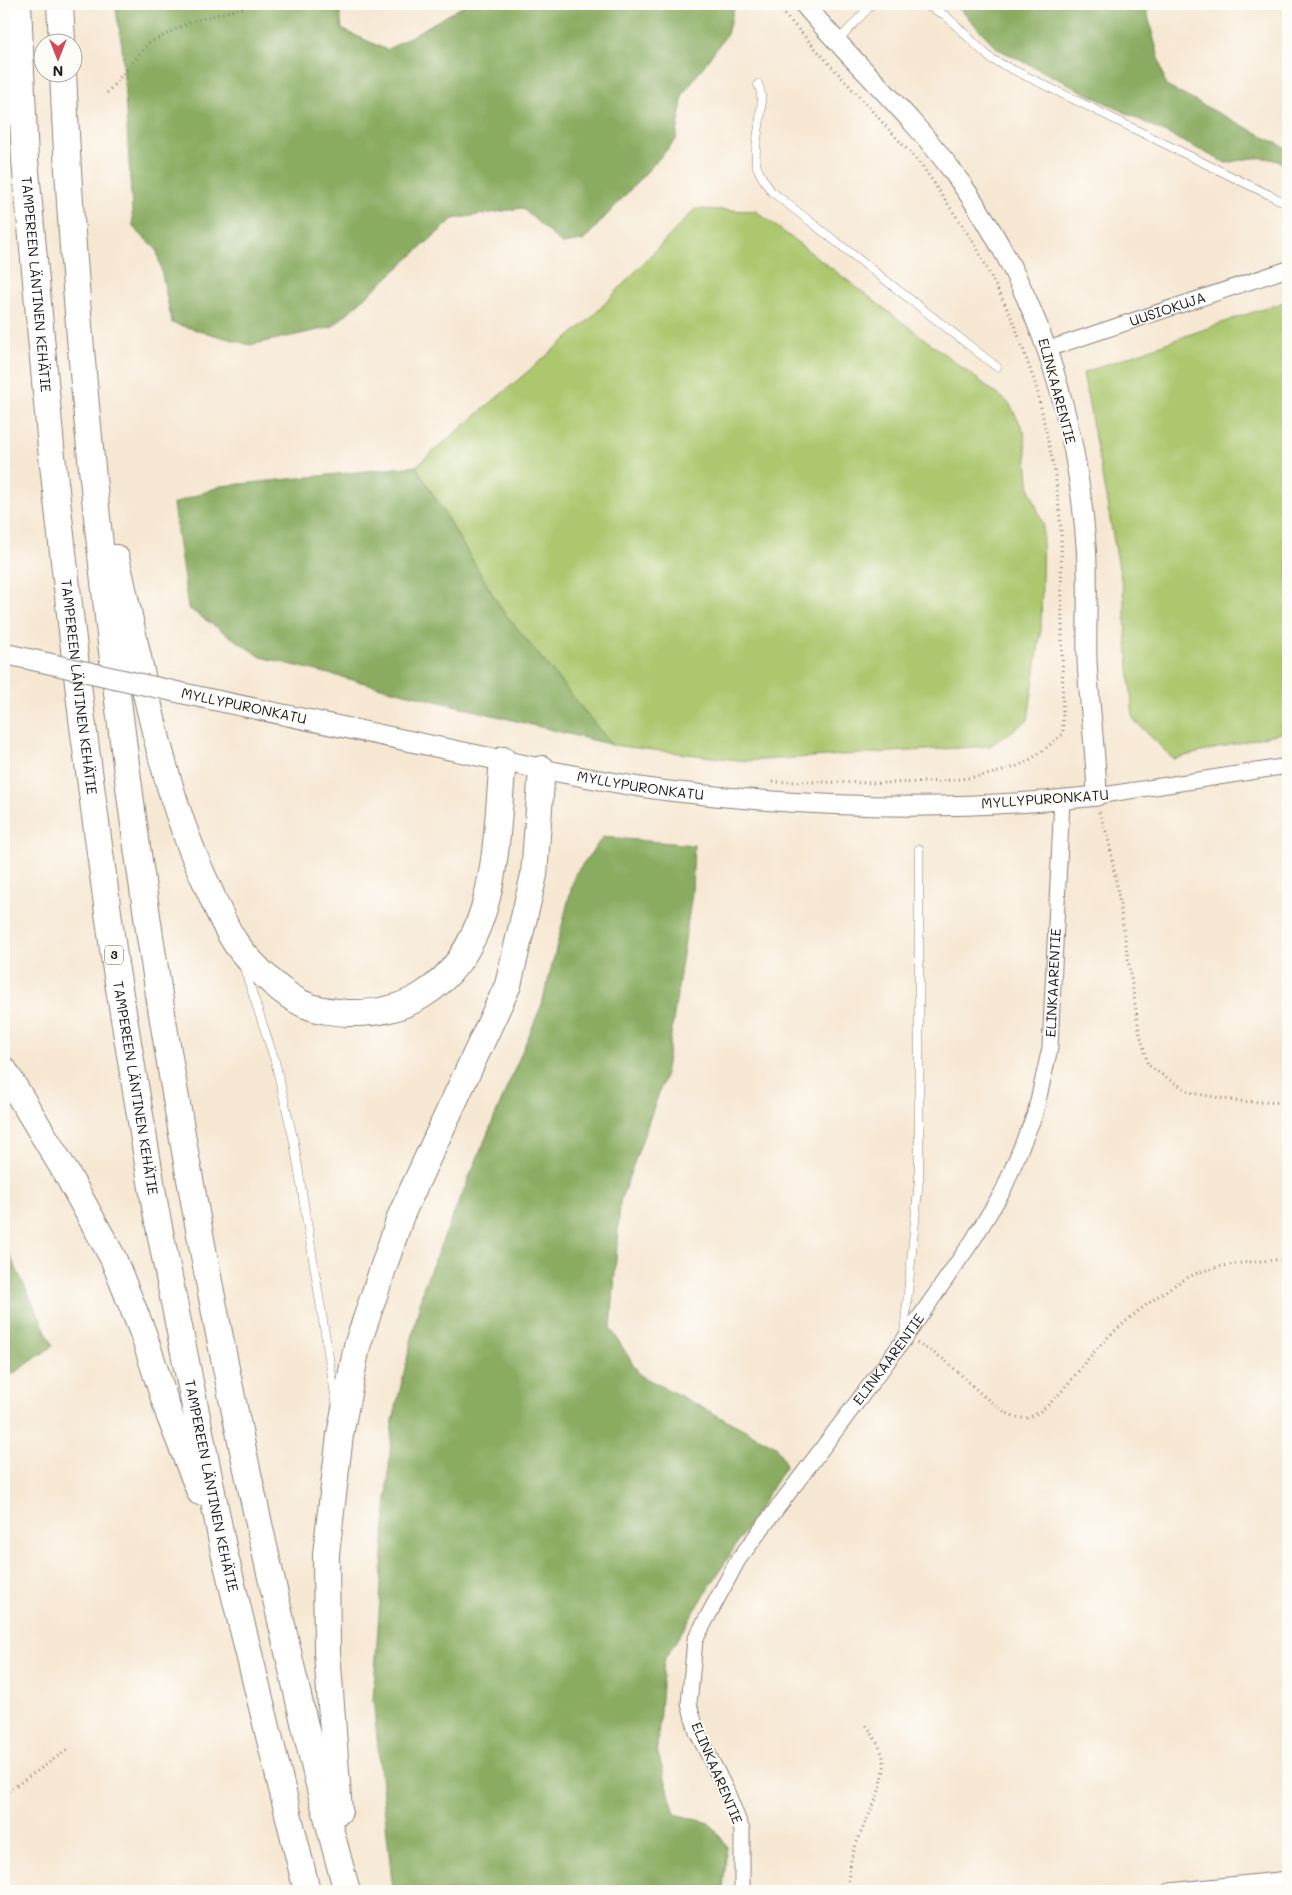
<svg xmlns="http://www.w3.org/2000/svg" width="1292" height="1895" font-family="Mali,sans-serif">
	<rect width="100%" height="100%" fill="#fdfcf7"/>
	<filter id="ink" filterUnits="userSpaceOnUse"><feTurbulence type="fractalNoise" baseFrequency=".02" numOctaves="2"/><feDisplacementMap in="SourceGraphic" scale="10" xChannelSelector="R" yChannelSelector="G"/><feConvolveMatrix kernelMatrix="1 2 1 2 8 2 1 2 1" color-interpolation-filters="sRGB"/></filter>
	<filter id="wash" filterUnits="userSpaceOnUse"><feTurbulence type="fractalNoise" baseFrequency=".0096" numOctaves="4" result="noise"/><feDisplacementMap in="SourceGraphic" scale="20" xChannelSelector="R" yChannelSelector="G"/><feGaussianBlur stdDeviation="1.12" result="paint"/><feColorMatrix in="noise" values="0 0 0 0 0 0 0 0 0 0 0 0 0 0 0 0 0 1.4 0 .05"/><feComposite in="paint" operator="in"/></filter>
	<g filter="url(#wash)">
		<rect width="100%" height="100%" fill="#f6e7d2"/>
		<g fill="#acc76e" stroke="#647245">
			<path d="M695,209L756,211L1009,403L1024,431L1030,490L1043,524L1041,629L1028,720L990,746L746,761L612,745L502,610L416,466L590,319Z"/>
			<path d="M1288,301V731L1173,759L1133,719L1123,590L1083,373L1241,316Z"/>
		</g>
		<g fill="#89ac61" stroke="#52643e">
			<path d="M115,4H339L342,29L387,50L467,4H735L727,34L683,94L676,140L583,241L562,244L522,208L453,219L332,327L250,345L172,323L157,250L133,227L122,46Z"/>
			<path d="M955,4H1145L1166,86L1288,149V166C1264,153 1252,158 1226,163L998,49Z"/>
			<path d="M416,466L502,610L612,745L261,657L188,608L173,504L221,486Z"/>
			<path d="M603,837L694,845L692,893L665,1076L620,1202L611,1329L640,1375L776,1446L786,1465L664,1660L657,1750L675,1814L709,1823L727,1846L723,1891H393L373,1700L392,1425L424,1285L542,1004L575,874Z"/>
			<path d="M4,1243L53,1346L4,1380Z"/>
		</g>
	</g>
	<g filter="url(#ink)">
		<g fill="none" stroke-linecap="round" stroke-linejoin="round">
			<defs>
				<g id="service">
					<path d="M923,4L945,15L991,59L1288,204"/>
					<path d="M838,41L872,4"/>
					<path d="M758,84C768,105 753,138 756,163C757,172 766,183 771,191L997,367"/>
					<path d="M244,968L275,1061L294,1142L336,1401"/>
					<path d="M904,1334L919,1179V849"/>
				</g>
				<g id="minor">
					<path id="s1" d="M1048,349L1288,269"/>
					<path d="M1097,796L1288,766"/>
					<path id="s2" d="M742,1891V1830L727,1792L697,1732L689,1704L695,1640L738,1560L903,1341L973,1240L1003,1191L1035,1114L1050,1048L1062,800"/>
					<path d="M1170,1891L1288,1879"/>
				</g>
				<g id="tertiary">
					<path id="s3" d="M542,769C584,777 627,786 669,791C811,808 956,812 1097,796C1096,751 1089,705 1087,660C1086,622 1089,584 1086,545C1076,409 1036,287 956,176C911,114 853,63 804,4"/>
				</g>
				<path id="secondary" d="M195,696L542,769"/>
				<g id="motorway">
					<path id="s4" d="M18,4L25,160L51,447L82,719L115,964L156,1212L224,1552L307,1891"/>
					<path d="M60,4L62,42"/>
					<path d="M63,72C74,332 102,590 137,847C173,1104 220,1359 279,1612C300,1706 321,1799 347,1891"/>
					<path d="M116,558C142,668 159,783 207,885C216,905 224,927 237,945C251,964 283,996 306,1005C319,1011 335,1012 349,1013C375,1014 399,1009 421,996C500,948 495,841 503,760"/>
					<path d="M4,1070L68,1176L113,1258L143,1333L170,1417L200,1492"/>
					<path d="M339,1811L327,1652L326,1554L340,1435L357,1346L401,1215L508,985L534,875L542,769"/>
				</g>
			</defs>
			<use href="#service" stroke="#898277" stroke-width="9"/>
			<use href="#minor" stroke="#898277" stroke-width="17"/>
			<use href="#tertiary" stroke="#898277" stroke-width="21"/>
			<use href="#secondary" stroke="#898277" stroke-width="22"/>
			<use href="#motorway" stroke="#898277" stroke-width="28"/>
			<g stroke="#898277" stroke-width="3" stroke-dasharray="1 4" stroke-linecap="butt">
				<path d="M107,93L149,43L192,21L243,8L248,4"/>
				<path d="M773,782C848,780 941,791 1012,768C1031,762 1047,747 1063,734L1061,529L1055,473L1037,389L1014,323L976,246L923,167L775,4"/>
				<path d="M1099,812L1108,837L1117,886L1139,1030L1148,1065L1171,1081L1193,1093L1236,1101L1288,1103"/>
				<path d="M917,1343C926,1349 935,1353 943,1359C963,1374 1001,1420 1025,1418C1049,1416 1084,1361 1101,1344C1123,1322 1166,1287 1195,1274C1222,1263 1259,1261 1288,1259"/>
				<path d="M4,1794L70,1748"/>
				<path d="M849,1891C844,1844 879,1812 884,1769C886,1754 873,1735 865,1723"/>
			</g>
			<use href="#service" stroke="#fff" stroke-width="8"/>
			<use href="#minor" stroke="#fff" stroke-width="15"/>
			<use href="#tertiary" stroke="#fff" stroke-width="19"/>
			<use href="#secondary" stroke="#fff" stroke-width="20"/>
			<use href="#motorway" stroke="#fff" stroke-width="26"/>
			<defs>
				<path id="secondary-bridge" d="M6,654L195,696"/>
			</defs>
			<use href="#secondary-bridge" stroke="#898277" stroke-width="22" stroke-linecap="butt"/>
			<use href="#secondary-bridge" stroke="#fff" stroke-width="20"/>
		</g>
	</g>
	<g text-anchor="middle" stroke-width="4" stroke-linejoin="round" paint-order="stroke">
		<rect fill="#fdfcf7" stroke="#605f5e" stroke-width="1" x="105" y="945.5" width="18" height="19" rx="4"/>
		<g font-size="12" font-weight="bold" fill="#1c1c1c">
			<text x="114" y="959">3</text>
		</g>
		<g font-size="14" fill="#1c1c1c" stroke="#fdfcf7">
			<text dy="5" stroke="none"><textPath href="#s4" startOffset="281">TAMPEREEN LÄNTINEN KEHÄTIE</textPath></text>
			<text dy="5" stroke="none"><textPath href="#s1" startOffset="126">UUSIOKUJA</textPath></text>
			<text transform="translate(1057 391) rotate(75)" y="5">ELINKAARENTIE</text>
			<text dy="5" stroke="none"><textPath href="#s4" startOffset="686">TAMPEREEN LÄNTINEN KEHÄTIE</textPath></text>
			<text transform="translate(244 706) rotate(12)" y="5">MYLLYPURONKATU</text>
			<text dy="5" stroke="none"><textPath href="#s3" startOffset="100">MYLLYPURONKATU</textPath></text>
			<text transform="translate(1045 799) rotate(-4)" y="5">MYLLYPURONKATU</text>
			<text dy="5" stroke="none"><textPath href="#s2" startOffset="1024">ELINKAARENTIE</textPath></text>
			<text dy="5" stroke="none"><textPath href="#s4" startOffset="1091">TAMPEREEN LÄNTINEN KEHÄTIE</textPath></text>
			<text dy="5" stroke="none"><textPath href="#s2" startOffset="604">ELINKAARENTIE</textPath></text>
			<text dy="5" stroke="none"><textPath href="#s4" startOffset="1496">TAMPEREEN LÄNTINEN KEHÄTIE</textPath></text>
			<text transform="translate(717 1773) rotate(67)" y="5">ELINKAARENTIE</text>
		</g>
	</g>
	<rect width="1292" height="1895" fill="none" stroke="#fdfcf7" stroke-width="20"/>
	<g transform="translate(58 58) rotate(180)"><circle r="24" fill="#fdfcf7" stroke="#a3a29f"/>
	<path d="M0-4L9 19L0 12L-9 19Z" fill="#d1495b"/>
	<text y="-8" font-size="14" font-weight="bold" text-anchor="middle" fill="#1c1c1c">N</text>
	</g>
</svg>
